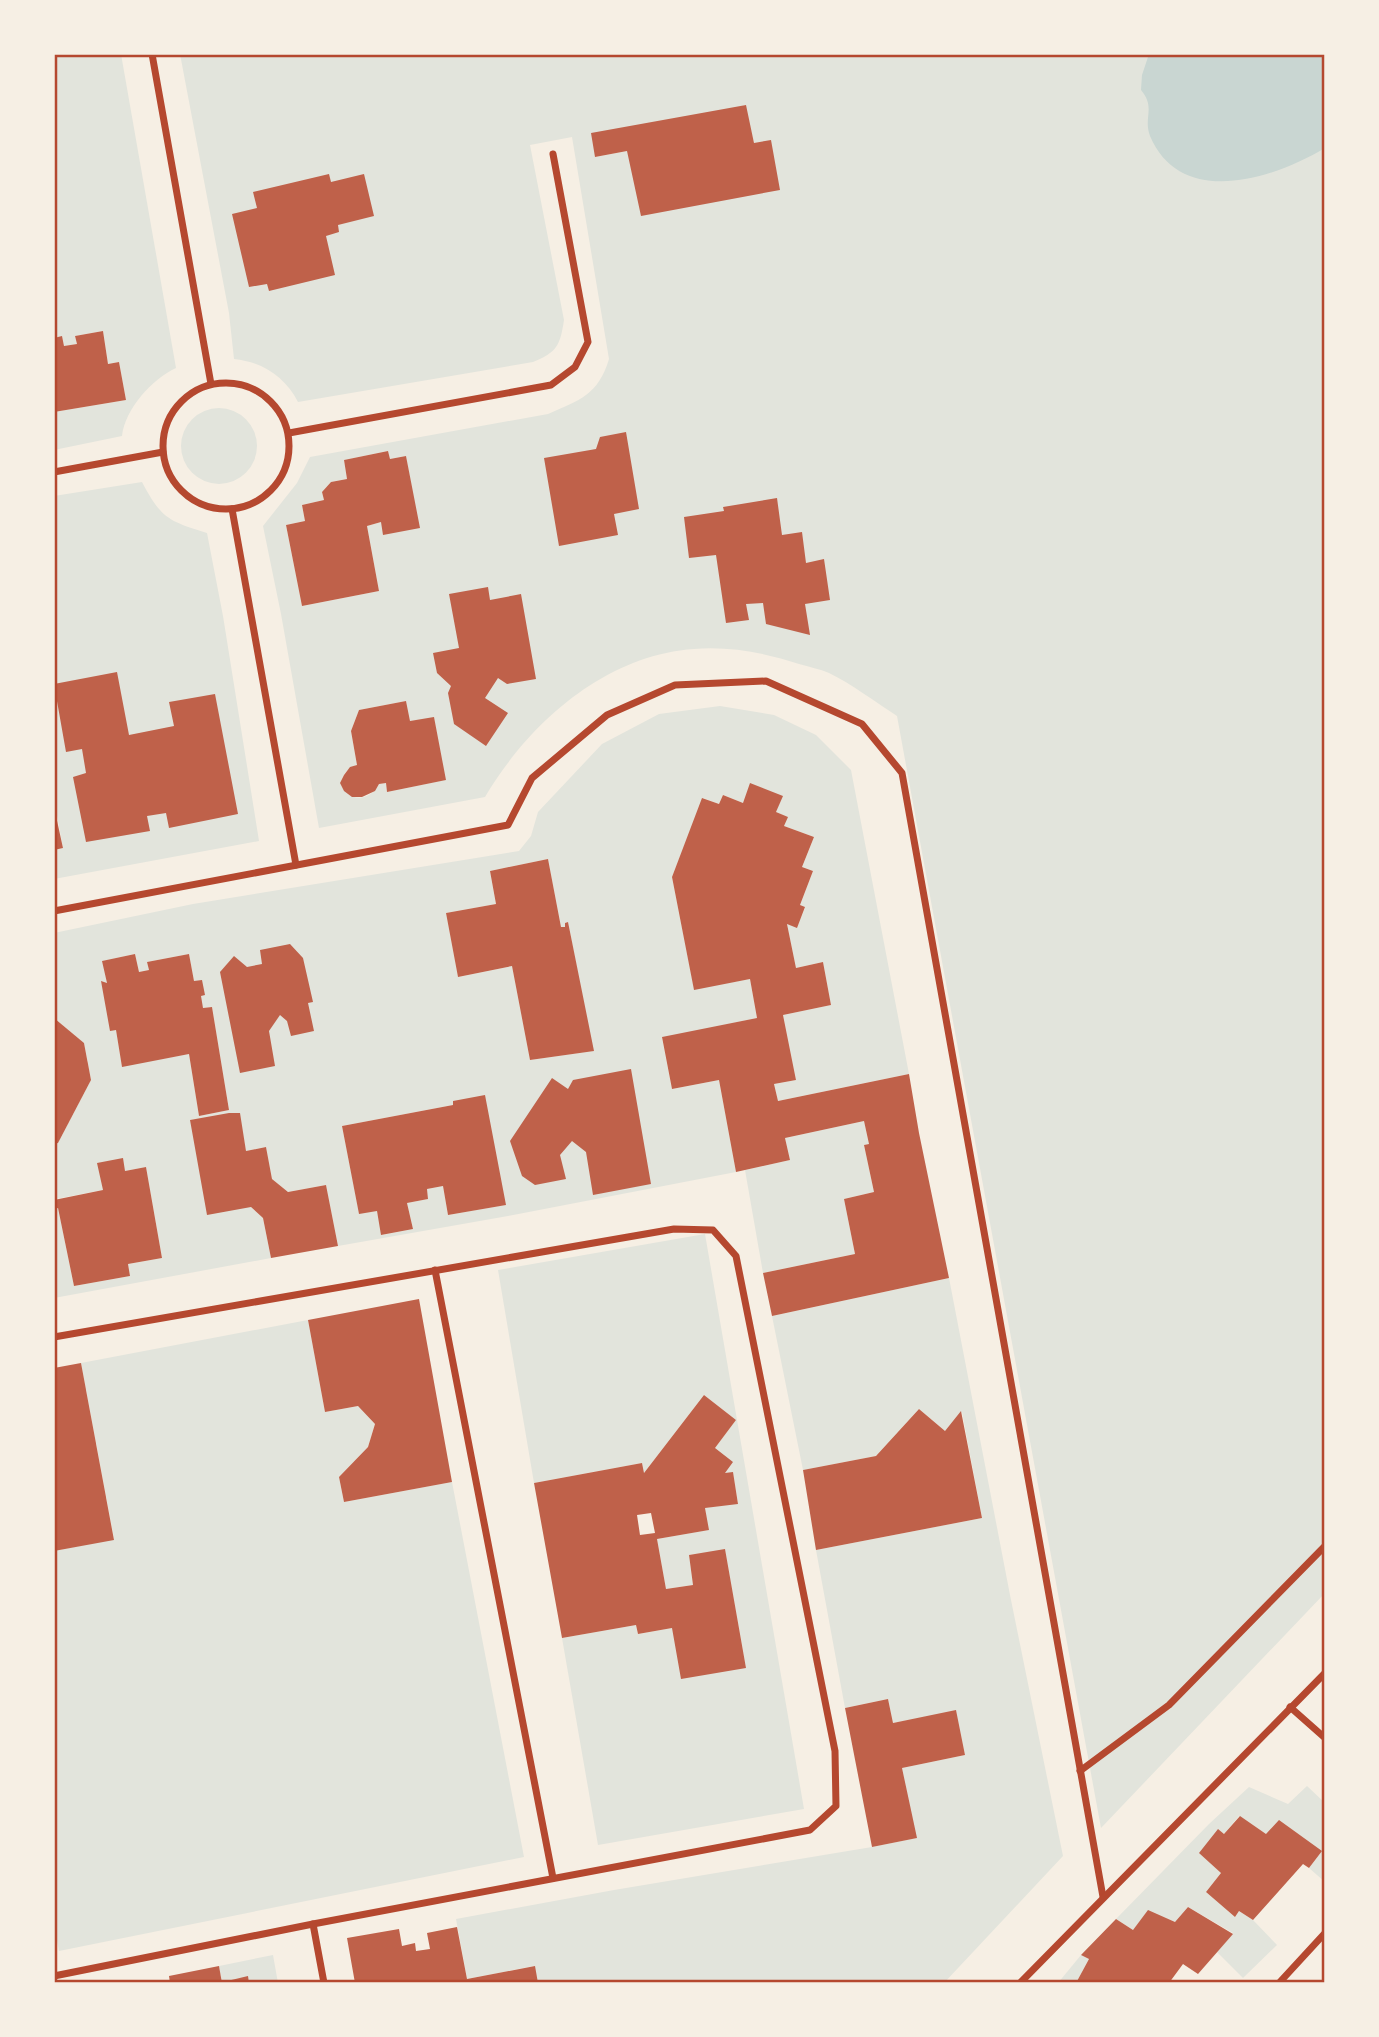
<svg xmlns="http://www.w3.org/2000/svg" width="1379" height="2037" font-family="'Crimson Pro',serif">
	<rect width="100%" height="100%" fill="#f6efe4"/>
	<g fill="#e2e4dc" fill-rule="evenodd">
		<path d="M54,54H121L176,368C152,379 125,409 122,436L54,450V412L126,400L119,362L108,364L103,331L75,336L77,344L64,346L62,337L54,338Z"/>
		<path d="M180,54H1325V1593L1101,1828L897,716C877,703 850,683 829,673C820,669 809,667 799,664C766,653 729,646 694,649C605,655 529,723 485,797L319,828L281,614L263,526L297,483L310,457L548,414C580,400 598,395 609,359L572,137L530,145L564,320C560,346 557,352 533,362L298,402C285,377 263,362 234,359L229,313ZM745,105L754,143L627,151L595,157ZM388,451L390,459L406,456L419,528L381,522L367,526L379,591L302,606L286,525L305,521L302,505L324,500L322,492L331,482L347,479L344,460ZM406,701L410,721L434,718L445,780L387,792L386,783L379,784C369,802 349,803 340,783C344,773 347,768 357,765L351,731L359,710Z"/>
		<circle cx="219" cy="446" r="38"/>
		<path d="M142,482C161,518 168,521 207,533L223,616L259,841L54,879V850L63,848L54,799V496Z"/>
		<path d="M720,706L774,715L816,735L851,770L909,1074L778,1101L774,1084L796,1080L783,1015L831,1005L823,962L796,968L787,924L797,927L805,908L800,905L813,871L802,867L814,837L784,826L787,817L776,812L782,796L743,803L723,795L719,804L703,798L672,877L694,989L750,979L757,1018L662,1038L672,1089L719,1080L736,1172L508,1216L338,1246L326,1185L288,1192L272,1179L266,1147L246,1151L239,1113L191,1120L251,1207L263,1218L271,1258L54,1298V1277L56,1276L54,1266V1209L58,1208L74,1286L130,1276L128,1264L162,1258L146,1167L125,1171L98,1164L103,1190L56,1199L54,1187V1144L58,1143L91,1080L84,1043L54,1018V933L193,904L519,851L531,836L538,812L602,744L659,714ZM548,859L561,927H565V923L568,922L593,1051L530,1060L512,966L458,977L446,913L496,904L490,871ZM135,954L139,972L149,970L147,962L189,954L194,981L203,1008L212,1007L229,1110L199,1116L189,1054L122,1066L116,1030L101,982L107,983L103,961ZM453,1105L505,1205L448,1215L443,1186L427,1189L428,1199L407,1203L413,1229L382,1235L377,1211L359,1213L342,1126Z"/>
		<path d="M864,1121L869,1144L864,1145L874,1192L844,1199L855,1254L763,1273L745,1170L790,1160L785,1138Z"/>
		<path d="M705,1234L804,1809L598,1845L562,1638L636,1625L638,1634L672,1628L746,1668L725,1550L689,1555L693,1585L666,1589L657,1539L708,1530L705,1508L738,1503L733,1473H725L715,1448L736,1420L704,1395L644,1473L642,1463L534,1483L498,1270Z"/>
		<path d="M949,1278L1010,1595L1063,1856L944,1983H538L534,1966L467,1979L456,1919L614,1890L872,1847L916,1838L902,1768L965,1755L956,1711L893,1723L888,1699L845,1708L816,1550L982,1518L962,1412L945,1431L919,1409L876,1456L803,1470L772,1316Z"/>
		<path d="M308,1320L325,1412L358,1406L375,1424L368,1447L339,1477L344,1502L452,1482L524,1857L59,1951L54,1925V1551L114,1539L81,1363Z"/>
		<path d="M1307,1786L1325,1803V1882L1309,1868L1322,1851L1266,1834L1239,1816L1224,1834L1218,1830L1200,1853L1221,1873L1206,1892L1235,1917L1239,1911L1253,1920L1277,1945L1243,1978L1217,1952L1233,1933L1188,1907L1175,1922L1148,1911L1133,1930L1116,1919L1209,1824L1249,1787L1288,1804Z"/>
		<path d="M273,1955L278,1983H249L248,1977L222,1982L219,1966Z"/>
		<path d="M1081,1955L1089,1959L1076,1983H1058Z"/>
	</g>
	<path fill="#c9d6d2" d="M1149,54H1325V148C1273,179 1181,209 1150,136C1143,117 1156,108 1141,90L1142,75Z"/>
	<g fill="#bf614a" fill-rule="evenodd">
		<path d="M746,105L754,143L771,140L780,190L641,216L627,151L595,157L591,133Z"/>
		<path d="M329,174L331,182L364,174L374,216L338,225L339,232L326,236L335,275L269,291L267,284L249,287L232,214L257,208L253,192Z"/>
		<path d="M103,331L108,364L119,362L126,400L54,412V338L62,336L64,346L77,344L75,336Z"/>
		<path d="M626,432L639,509L614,514L618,535L559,546L544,458L596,449L600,437Z"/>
		<path d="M388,451L390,459L406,456L420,528L383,535L381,522L367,526L379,591L302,606L286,525L305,521L302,505L324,500L322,492L331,482L347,479L344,460Z"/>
		<path d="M777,498L782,535L802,532L806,563L824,559L830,600L805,604L810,635L766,624L763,603L746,604L749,620L726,623L716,555L689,558L684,517L724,511L723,507Z"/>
		<path d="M488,587L490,600L521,594L536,679L507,684L498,678L485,698L508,713L486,746L454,724L448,693L451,686L437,673L433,653L459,648L449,594Z"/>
		<path d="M117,672L129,735L174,726L169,702L215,694L238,814L169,828L166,813L147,816L150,831L86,842L73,777L86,773L82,749L66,752L54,684Z"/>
		<path d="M406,701L410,721L434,717L446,780L387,792L386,783L379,784L375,791L362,797H352L344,791L340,783L344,775L350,767L357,765L351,731L359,710Z"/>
		<path d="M750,783L783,796L776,812L788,817L784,826L814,837L802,867L813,871L800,905L805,907L797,928L787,924L796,968L823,962L831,1005L783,1015L796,1080L774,1084L778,1101L909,1074L919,1133L949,1278L772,1316L763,1273L855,1254L844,1199L874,1192L864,1145L869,1144L864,1121L785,1138L790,1160L736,1172L719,1080L672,1089L662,1037L757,1018L750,979L694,990L672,877L702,798L719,804L723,795L743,803Z"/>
		<path d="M54,807L63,848L54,850Z"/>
		<path d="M548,859L561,927H565V923L568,922L594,1051L530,1060L512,966L458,977L446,913L496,904L490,871Z"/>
		<path d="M290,944L303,958L313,1002L308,1003L314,1031L291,1036L287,1021L280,1015L269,1031L275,1066L240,1073L220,972L234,956L247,967L262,964L260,950Z"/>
		<path d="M135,954L139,972L149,970L147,962L189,954L194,981L202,980L205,995L201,996L203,1008L212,1007L229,1110L199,1116L189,1054L122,1067L116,1030L110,1031L101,981L107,983L102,961Z"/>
		<path d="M54,1018L84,1043L91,1080L58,1143L54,1144Z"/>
		<path d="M631,1069L651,1184L593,1195L586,1152L572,1141L560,1155L566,1179L535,1185L522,1176L510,1141L552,1078L568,1089L573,1080Z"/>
		<path d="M485,1095L506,1205L448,1215L443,1186L427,1189L428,1199L407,1203L413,1229L381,1235L377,1211L359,1214L342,1126L453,1105V1101Z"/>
		<path d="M229,1113H240L246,1151L266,1147L272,1179L288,1192L326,1185L338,1246L271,1258L263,1218L251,1207L207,1215L190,1120Z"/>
		<path d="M123,1158L125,1171L146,1167L162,1258L128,1264L130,1276L74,1286L58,1208L54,1209V1200L103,1190L97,1163Z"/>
		<path d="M419,1299L452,1482L344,1502L339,1477L368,1447L375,1424L358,1406L325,1412L308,1320Z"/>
		<path d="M81,1363L114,1540L54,1551V1368Z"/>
		<path d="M704,1395L736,1420L715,1448L733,1462L725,1473L733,1472L738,1504L705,1508L709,1530L657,1539L666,1589L693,1585L689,1555L725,1549L746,1668L681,1679L672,1628L638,1634L636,1625L562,1638L534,1483L642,1463L644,1473ZM651,1513L655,1533L640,1535L637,1515Z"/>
		<path d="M919,1409L945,1431L961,1411L982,1518L816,1550L803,1470L876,1456Z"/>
		<path d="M888,1699L893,1723L956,1710L965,1755L902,1768L917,1838L872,1847L845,1708Z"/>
		<path d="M1240,1816L1266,1834L1279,1820L1322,1851L1309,1868L1303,1864L1253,1920L1239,1911L1235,1917L1206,1892L1221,1873L1199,1853L1218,1829L1224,1834Z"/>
		<path d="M1188,1907L1233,1934L1198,1974L1183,1964L1169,1983H1076L1089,1959L1081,1955L1116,1919L1133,1930L1148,1910L1175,1922Z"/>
		<path d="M457,1927L467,1979L535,1966L538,1983H355L347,1938L399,1929L402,1946L415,1943L416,1951L430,1949L427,1933Z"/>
		<path d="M219,1966L222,1983H170L169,1976Z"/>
		<path d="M248,1976L249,1983H223V1982Z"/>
	</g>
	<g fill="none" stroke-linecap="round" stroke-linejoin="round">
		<g stroke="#b5482f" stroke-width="7">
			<path d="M152,54L211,384"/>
			<circle cx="226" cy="446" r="63"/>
			<path d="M289,433L551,385L575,367L588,342L553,154"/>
			<path d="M54,472L163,452"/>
			<path d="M232,509L296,865"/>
			<path d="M54,911L508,825L532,778L607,715L675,685L766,681L862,724L902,773L1103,1897"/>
			<path d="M435,1270L553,1878"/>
			<path d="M54,1337L674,1229L713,1230L736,1256L835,1751L836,1806L810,1830L313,1924L54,1976"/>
			<path d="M1290,1707L1325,1738"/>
			<path d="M1080,1771L1169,1705L1325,1546"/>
			<path d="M313,1924L324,1983"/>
			<path d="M1020,1983L1325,1673"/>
			<path d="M1279,1983L1325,1933"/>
		</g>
	</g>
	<rect width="1379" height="2037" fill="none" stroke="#f6efe4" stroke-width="112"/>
	<rect x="56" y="56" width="1267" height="1925" fill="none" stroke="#b5482f" stroke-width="2.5"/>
</svg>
